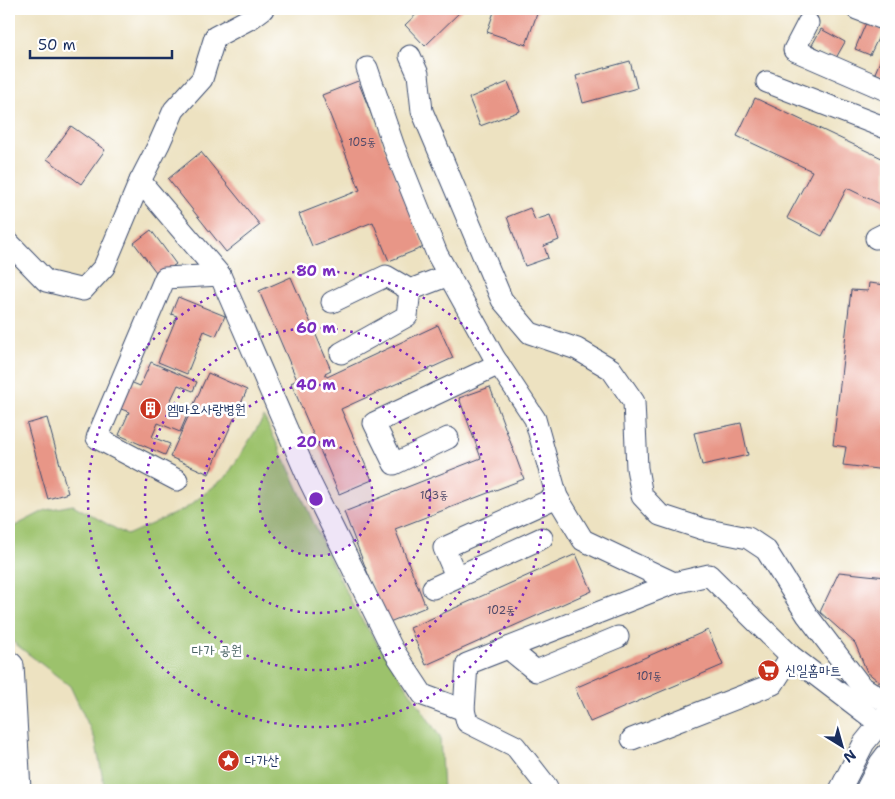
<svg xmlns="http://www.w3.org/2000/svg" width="895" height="799" font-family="'Shantell Sans','Poor Story',sans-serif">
	<rect width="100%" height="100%" fill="#fff"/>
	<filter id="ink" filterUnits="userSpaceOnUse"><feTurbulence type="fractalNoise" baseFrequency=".02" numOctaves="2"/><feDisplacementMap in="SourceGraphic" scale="10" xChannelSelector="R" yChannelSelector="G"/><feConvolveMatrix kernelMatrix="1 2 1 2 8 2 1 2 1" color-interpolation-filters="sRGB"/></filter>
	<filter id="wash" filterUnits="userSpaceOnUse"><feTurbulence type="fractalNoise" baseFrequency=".0096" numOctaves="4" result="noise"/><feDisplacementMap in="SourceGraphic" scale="20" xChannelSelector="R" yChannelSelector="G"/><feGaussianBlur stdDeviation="1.12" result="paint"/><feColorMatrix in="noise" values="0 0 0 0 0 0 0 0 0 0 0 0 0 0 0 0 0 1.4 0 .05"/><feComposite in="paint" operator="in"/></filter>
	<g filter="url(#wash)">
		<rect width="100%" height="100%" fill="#ede2c1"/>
		<path fill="#9cc26c" stroke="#5c7865" d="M264,417L292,475L328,555L356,611L440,737L443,790H105L95,739L70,686L9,639V529L46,510L73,505L127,535L185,509L227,476Z"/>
		<g id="blocks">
			<g fill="#e89687">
				<path d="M422,9H463L425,46L405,25Z"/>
				<path d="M495,9H532L538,11L526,45L487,32Z"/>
				<path d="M866,23L882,30L870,55L855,49Z"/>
				<path d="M821,29L845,42L836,58L812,45Z"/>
				<path d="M886,47V78L875,73Z"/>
				<path d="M630,61L637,88L583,103L576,76Z"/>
				<path d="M358,81L424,247L389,261L373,222L312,246L299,214L360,190L322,95Z"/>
				<path d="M508,82L520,111L480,126L469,98Z"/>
				<path d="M755,98L886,160V207L847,188L822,236L787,218L812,171L737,136Z"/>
				<path d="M71,126L105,150L81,184L47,159Z"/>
				<path d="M201,152L260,225L226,252L168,179Z"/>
				<path d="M530,208L535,220L550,215L559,240L544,246L548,258L525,266L507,217Z"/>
				<path d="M151,230L176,264L159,276L134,243Z"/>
				<path d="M291,277L331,370L325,373L327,377L438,325L453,358L341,409L372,480L339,494L291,383L297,380L259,291Z"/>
				<path d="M869,283L886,285V470L843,465L846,447L833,445L851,290L868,291Z"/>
				<path d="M178,297L225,316L216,336L204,331L187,374L158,362L177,316L171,314Z"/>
				<path d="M151,362L197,382L193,391L178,385L169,404L188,413L180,432L158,423L152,437L170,444L165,455L119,435L129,412L116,407L128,381L140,386Z"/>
				<path d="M208,373L247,390L209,474L170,457Z"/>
				<path d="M490,387L524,479L395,529L426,607L387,623L344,512L481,458L459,398Z"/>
				<path d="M47,418L68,493L48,499L27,424Z"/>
				<path d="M741,423L748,455L702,465L694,433Z"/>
				<path d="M576,554L592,591L426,665L410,628Z"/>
				<path d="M839,572L886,577V675L882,684L867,672L855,643L820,612Z"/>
				<path d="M708,630L723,665L590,722L575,688Z"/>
			</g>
		</g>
	</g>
	<g filter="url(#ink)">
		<use href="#blocks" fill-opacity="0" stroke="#3a4a6d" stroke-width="1"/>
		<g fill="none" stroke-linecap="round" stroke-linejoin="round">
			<defs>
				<g id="minor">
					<path d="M857,9L886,20"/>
					<path d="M808,23L794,50L886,90"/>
					<path d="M410,56L418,74L422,111L502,300L530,333L577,349L611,369L634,402L637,468L642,496L660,515L703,529L748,538L766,550L807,615L861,686L886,702"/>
					<path d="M367,68L394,147L437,254L494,357L535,419L557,497L583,540L674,583"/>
					<path d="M767,82L886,128"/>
					<path d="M140,181L220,275L309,480L392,648L423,695L464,710"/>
					<path d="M876,238L886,233"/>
					<path d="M9,243L46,281L83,290L104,267L140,181L159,144L174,110L202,79L215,37L251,18L263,9"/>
					<path d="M332,302L386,276L410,290"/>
					<path d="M341,353L407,316L410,290L449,275"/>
					<path d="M448,438L394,464L374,423L499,364"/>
					<path d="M177,480L97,438L165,278L220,275"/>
					<path d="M456,576L444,548L557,497"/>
					<path d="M433,588L542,538"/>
					<path d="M508,648L536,671L618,637"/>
					<path d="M9,661L13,665L20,790"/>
					<path d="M632,739L773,684L791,656"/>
					<path d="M547,790V787L515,746L467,722L464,710L467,664L674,583L709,575L791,656L880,724"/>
					<path d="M840,790L864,743L886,716"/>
					<path d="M866,790L880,763L886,755"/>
				</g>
			</defs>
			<use href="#minor" stroke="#3a4a6d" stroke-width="23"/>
			<use href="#minor" stroke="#fff" stroke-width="21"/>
		</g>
	</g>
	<circle cx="316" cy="499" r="57" fill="#7b2cbf" fill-opacity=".12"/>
	<g fill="none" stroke="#7b2cbf" stroke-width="2.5" stroke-dasharray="2.5 5">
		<circle cx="316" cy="499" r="57"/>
		<circle cx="316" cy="499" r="114"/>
		<circle cx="316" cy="499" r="171"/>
		<circle cx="316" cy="499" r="228"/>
	</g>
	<defs>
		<symbol id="building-disc" viewBox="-11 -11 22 22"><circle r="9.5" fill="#c8321e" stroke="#fff"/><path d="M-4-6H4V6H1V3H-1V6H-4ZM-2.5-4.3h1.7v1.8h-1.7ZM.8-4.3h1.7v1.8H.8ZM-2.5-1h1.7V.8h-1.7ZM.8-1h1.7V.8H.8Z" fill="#fff"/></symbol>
		<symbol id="supermarket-disc" viewBox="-11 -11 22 22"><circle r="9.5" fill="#c8321e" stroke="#fff"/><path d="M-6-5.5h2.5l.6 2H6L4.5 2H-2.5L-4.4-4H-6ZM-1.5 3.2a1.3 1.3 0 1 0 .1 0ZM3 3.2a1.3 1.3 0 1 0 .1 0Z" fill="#fff"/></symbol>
		<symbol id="sight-disc" viewBox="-11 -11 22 22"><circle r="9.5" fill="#c8321e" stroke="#fff"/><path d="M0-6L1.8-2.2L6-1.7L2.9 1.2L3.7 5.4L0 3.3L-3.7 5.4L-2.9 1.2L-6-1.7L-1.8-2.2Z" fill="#fff"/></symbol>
	</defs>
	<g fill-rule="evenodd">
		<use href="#building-disc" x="138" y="396" width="25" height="25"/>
		<use href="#supermarket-disc" x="756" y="658" width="25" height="25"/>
		<use href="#sight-disc" x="216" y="748" width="25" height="25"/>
	</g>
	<g text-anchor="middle" stroke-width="5" stroke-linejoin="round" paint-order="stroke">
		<g font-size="11" fill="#4e4968">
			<text x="362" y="146">105동</text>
			<text x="434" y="499">103동</text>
			<text x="501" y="614">102동</text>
			<text x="649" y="680">101동</text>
		</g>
		<g font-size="14" fill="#1b2f5e" stroke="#fff" text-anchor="start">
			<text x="167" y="414">엠마오사랑병원</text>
			<text x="785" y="675">신일홈마트</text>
			<text x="245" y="765">다가산</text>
		</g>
		<g font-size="14" fill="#486263" stroke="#fff">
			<text x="217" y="655">다가 공원</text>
		</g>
	</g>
	<circle cx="316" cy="499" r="8" fill="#7b2cbf" stroke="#fff" stroke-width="2.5"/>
	<g font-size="15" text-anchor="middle" font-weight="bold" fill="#7b2cbf" stroke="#fff" stroke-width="5" stroke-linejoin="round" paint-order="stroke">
		<text x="316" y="276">80 m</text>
		<text x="316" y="333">60 m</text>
		<text x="316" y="390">40 m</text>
		<text x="316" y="447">20 m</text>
	</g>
	<rect width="895" height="799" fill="none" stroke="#fff" stroke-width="30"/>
	<g transform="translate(842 746) rotate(143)" stroke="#ffffff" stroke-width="4" paint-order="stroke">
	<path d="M0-4L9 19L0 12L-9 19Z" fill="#1b2f5e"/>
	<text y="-8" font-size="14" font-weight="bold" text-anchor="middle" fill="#1b2f5e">N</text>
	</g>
	<path d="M30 50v8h142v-8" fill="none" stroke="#1b2f5e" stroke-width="2.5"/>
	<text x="38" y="50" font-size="15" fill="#1b2f5e" stroke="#ffffff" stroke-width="4" paint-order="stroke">50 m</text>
</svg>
